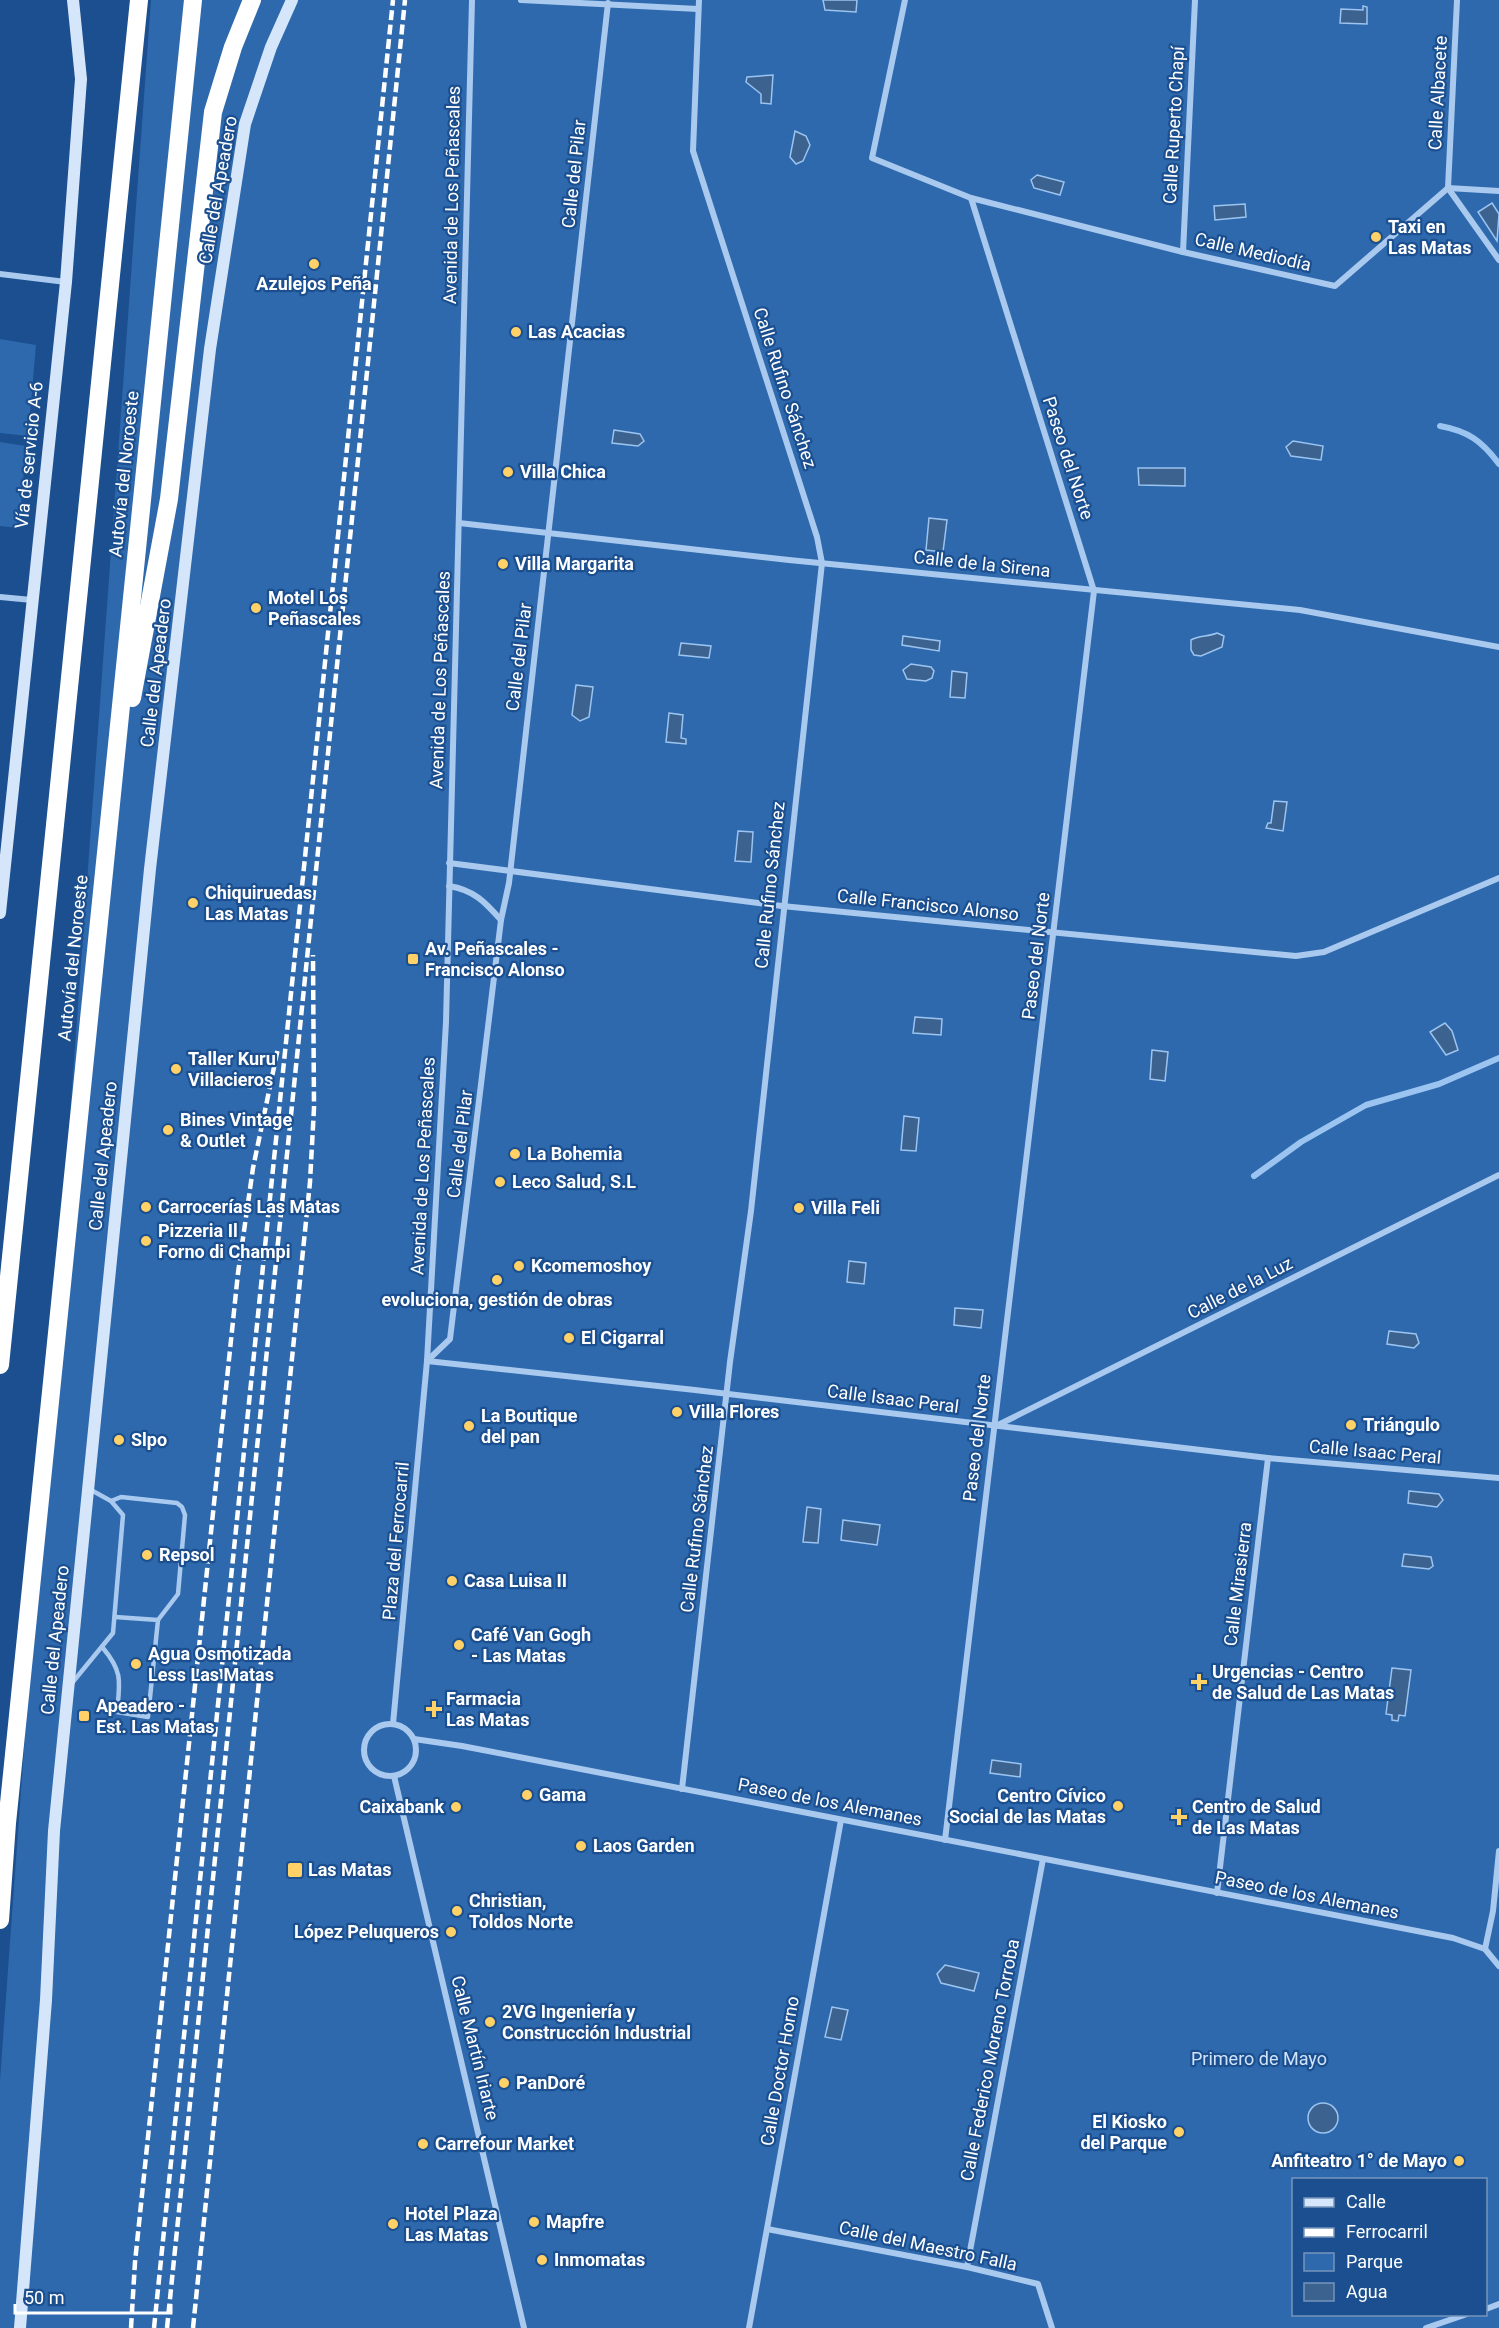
<svg xmlns="http://www.w3.org/2000/svg" width="1499" height="2328" font-family="Roboto,sans-serif">
	<rect width="100%" height="100%" fill="#1b4f8f"/>
	<g fill="#2e69ad" fill-rule="evenodd">
		<path d="M151,0H1499V2328H0V2080ZM1294,2180H1486V2314H1294Z"/>
		<path d="M0,339L36,345L28,436L0,433Z"/>
		<path d="M0,442L26,446L19,528L0,526Z"/>
	</g>
	<g fill="#3c6290" stroke="#9cc4f0" stroke-width="1.5">
		<path d="M823,0H857L856,12L825,10Z"/>
		<path d="M1363,6L1367,7V24L1340,23L1341,9L1363,10Z"/>
		<path d="M773,75L771,104L761,103V94L746,82L747,77Z"/>
		<path d="M795,131L806,136L810,145L803,161L796,164L790,157Z"/>
		<path d="M1037,175L1064,182L1060,195L1034,188L1031,180Z"/>
		<path d="M1492,203L1499,214L1497,241L1478,212Z"/>
		<path d="M1245,204L1246,217L1215,220L1214,206Z"/>
		<path d="M614,430L640,434L644,441L638,446L612,443Z"/>
		<path d="M1293,441L1323,446L1321,460L1291,456L1286,447Z"/>
		<path d="M1138,468H1185V486L1139,485Z"/>
		<path d="M929,518L947,520L943,552L926,550Z"/>
		<path d="M1217,633L1224,636L1222,647L1201,656L1194,655L1191,650V640C1199,635 1208,637 1217,633Z"/>
		<path d="M903,636L940,641L939,651L902,645Z"/>
		<path d="M681,643L711,646L709,658L679,655Z"/>
		<path d="M911,664L931,667L934,671L932,678L926,681L907,679L903,670Z"/>
		<path d="M952,671L967,673L965,698L950,697Z"/>
		<path d="M576,685L593,687L589,717L580,721L572,715Z"/>
		<path d="M669,713L683,715L681,738L686,739V744L666,742Z"/>
		<path d="M1274,801L1287,802L1283,831L1266,828L1268,823H1271Z"/>
		<path d="M738,831L753,832L751,862L735,861Z"/>
		<path d="M915,1017L942,1019L941,1035L913,1033Z"/>
		<path d="M1445,1023L1452,1031L1458,1050L1446,1055L1430,1032Z"/>
		<path d="M1152,1050L1168,1052L1165,1081L1150,1079Z"/>
		<path d="M904,1116L919,1118L916,1151L901,1150Z"/>
		<path d="M849,1261L866,1263L864,1284L847,1282Z"/>
		<path d="M955,1308L983,1310L981,1328L954,1325Z"/>
		<path d="M1389,1331L1416,1334L1419,1343L1414,1348L1387,1344Z"/>
		<path d="M1409,1491L1439,1494L1443,1500L1437,1507L1408,1503Z"/>
		<path d="M807,1507L821,1509L818,1543L803,1542Z"/>
		<path d="M843,1520L880,1525L877,1545L841,1540Z"/>
		<path d="M1404,1554L1431,1557L1433,1566L1429,1569L1402,1566Z"/>
		<path d="M1392,1668L1411,1670L1405,1716L1399,1715L1398,1721L1392,1720V1715L1386,1714Z"/>
		<path d="M992,1760L1021,1764L1020,1777L990,1773Z"/>
		<path d="M945,1965L979,1973L974,1991L941,1983L937,1974Z"/>
		<path d="M832,2007L848,2010L841,2040L825,2037Z"/>
		<circle cx="1323" cy="2118" r="15"/>
	</g>
	<g fill="none" stroke-linecap="round" stroke-linejoin="round">
		<g stroke="#9cc4f0" stroke-width="6">
			<path d="M1440,426C1468,431 1482,441 1499,464"/>
			<path d="M1254,1176L1301,1142L1366,1105L1439,1084L1499,1058"/>
		</g>
		<g stroke="#a9c9ee" stroke-width="4.5">
			<path d="M111,1501L121,1497L177,1503L182,1507L185,1515L178,1594L158,1620"/>
			<path d="M103,1648C123,1672 120,1682 117,1712L148,1717L158,1620L115,1617"/>
			<path d="M72,1683L113,1633L123,1515L111,1501L91,1490"/>
		</g>
		<g stroke="#a9c9ee" stroke-width="6">
			<path d="M521,0L698,9"/>
			<path d="M905,0L872,158L971,198L1183,252L1335,286L1448,188L1499,191"/>
			<path d="M1448,188L1457,0"/>
			<path d="M1448,188L1499,260"/>
			<path d="M1183,252L1195,0"/>
			<path d="M0,274L66,282"/>
			<path d="M459,523L789,560L1300,610L1499,647"/>
			<path d="M0,597L32,600"/>
			<path d="M449,863L782,906L1296,956L1324,952L1499,878"/>
			<path d="M449,886C474,890 485,902 501,920"/>
			<path d="M427,1361L450,1339L501,920L509,883L608,3"/>
			<path d="M427,1361L695,1390L1268,1458L1499,1478"/>
			<path d="M994,1427L1499,1175"/>
			<path d="M393,1724L427,1361L446,1022L472,0"/>
			<circle cx="390" cy="1750" r="26"/>
			<path d="M414,1739L462,1746L1453,1938L1485,1949L1499,1966"/>
			<path d="M394,1776L524,2328"/>
			<path d="M682,1789L730,1362L751,1211L822,563L817,537L693,151L699,0"/>
			<path d="M945,1840L1094,591L971,198"/>
			<path d="M1217,1893L1268,1458"/>
			<path d="M1485,1949L1493,1911L1499,1851"/>
			<path d="M767,2229L967,2267L1038,2284L1052,2328"/>
			<path d="M967,2267L1043,1859"/>
			<path d="M1486,2309L1499,2304"/>
			<path d="M749,2328L841,1820"/>
			<path d="M1426,2328L1467,2314"/>
		</g>
		<g stroke="#d6e6fa" stroke-width="12">
			<path d="M0,913L66,282L81,79L73,0"/>
			<path d="M20,2328L46,2000L54,1831L150,869L210,349L245,124L271,47L292,0"/>
		</g>
		<g stroke="#fff" stroke-width="18">
			<path d="M132,698L169,499L213,112L233,47L252,0"/>
			<path d="M0,1365L139,0"/>
			<path d="M0,1920L7,1823L193,0"/>
		</g>
		<g stroke="#fff" stroke-width="4.5" stroke-dasharray="10 4.5" stroke-linecap="butt">
			<path d="M131,2328L135,2262L238,1273L253,1168L278,1048"/>
			<path d="M154,2328L393,0"/>
			<path d="M167,2328L405,0"/>
			<path d="M193,2328L310,1182L314,1108L313,955"/>
		</g>
	</g>
	<g fill="#ffd166" stroke="#1b4f8f" stroke-width="2">
		<circle cx="1376" cy="237" r="6"/>
		<circle cx="314" cy="264" r="6"/>
		<circle cx="516" cy="332" r="6"/>
		<circle cx="508" cy="472" r="6"/>
		<circle cx="503" cy="564" r="6"/>
		<circle cx="256" cy="608" r="6"/>
		<circle cx="193" cy="903" r="6"/>
		<rect x="407" y="953" width="12" height="12" rx="3"/>
		<circle cx="176" cy="1069" r="6"/>
		<circle cx="168" cy="1130" r="6"/>
		<circle cx="515" cy="1154" r="6"/>
		<circle cx="500" cy="1182" r="6"/>
		<circle cx="146" cy="1207" r="6"/>
		<circle cx="799" cy="1208" r="6"/>
		<circle cx="146" cy="1241" r="6"/>
		<circle cx="519" cy="1266" r="6"/>
		<circle cx="497" cy="1280" r="6"/>
		<circle cx="569" cy="1338" r="6"/>
		<circle cx="677" cy="1412" r="6"/>
		<circle cx="1351" cy="1425" r="6"/>
		<circle cx="469" cy="1426" r="6"/>
		<circle cx="119" cy="1440" r="6"/>
		<circle cx="147" cy="1555" r="6"/>
		<circle cx="452" cy="1581" r="6"/>
		<circle cx="459" cy="1645" r="6"/>
		<circle cx="136" cy="1664" r="6"/>
		<path d="M1196 1673h6v6h6v6h-6v6h-6v-6h-6v-6h6z"/>
		<path d="M431 1700h6v6h6v6h-6v6h-6v-6h-6v-6h6z"/>
		<rect x="78" y="1710" width="12" height="12" rx="3"/>
		<circle cx="527" cy="1795" r="6"/>
		<circle cx="1118" cy="1806" r="6"/>
		<circle cx="456" cy="1807" r="6"/>
		<path d="M1176 1808h6v6h6v6h-6v6h-6v-6h-6v-6h6z"/>
		<circle cx="581" cy="1846" r="6"/>
		<rect x="287" y="1862" width="16" height="16" rx="3"/>
		<circle cx="457" cy="1911" r="6"/>
		<circle cx="451" cy="1932" r="6"/>
		<circle cx="490" cy="2022" r="6"/>
		<circle cx="504" cy="2083" r="6"/>
		<circle cx="1179" cy="2132" r="6"/>
		<circle cx="423" cy="2144" r="6"/>
		<circle cx="1459" cy="2161" r="6"/>
		<circle cx="534" cy="2222" r="6"/>
		<circle cx="393" cy="2224" r="6"/>
		<circle cx="542" cy="2260" r="6"/>
	</g>
	<g text-anchor="middle" stroke-width="4.5" stroke-linejoin="round" paint-order="stroke">
		<g font-size="18" fill="#fff" stroke="#1b4f8f">
			<text transform="translate(1438 93) rotate(-87)" y="6">Calle Albacete</text>
			<text transform="translate(1174 125) rotate(-87)" y="6">Calle Ruperto Chapí</text>
			<text transform="translate(574 174) rotate(-84)" y="6">Calle del Pilar</text>
			<text transform="translate(218 190) rotate(-80)" y="6">Calle del Apeadero</text>
			<text transform="translate(452 195) rotate(-89)" y="6">Avenida de Los Peñascales</text>
			<text transform="translate(1253 252) rotate(13)" y="6">Calle Mediodía</text>
			<text transform="translate(785 388) rotate(72)" y="6">Calle Rufino Sánchez</text>
			<text transform="translate(29 455) rotate(-84)" y="6">Vía de servicio A-6</text>
			<text transform="translate(1068 458) rotate(72)" y="6">Paseo del Norte</text>
			<text transform="translate(124 474) rotate(-84)" y="6">Autovía del Noroeste</text>
			<text transform="translate(982 564) rotate(6)" y="6">Calle de la Sirena</text>
			<text transform="translate(519 657) rotate(-83)" y="6">Calle del Pilar</text>
			<text transform="translate(156 673) rotate(-83)" y="6">Calle del Apeadero</text>
			<text transform="translate(440 680) rotate(-88)" y="6">Avenida de Los Peñascales</text>
			<text transform="translate(770 885) rotate(-84)" y="6">Calle Rufino Sánchez</text>
			<text transform="translate(928 905) rotate(6)" y="6">Calle Francisco Alonso</text>
			<text transform="translate(1036 956) rotate(-83)" y="6">Paseo del Norte</text>
			<text transform="translate(73 958) rotate(-84)" y="6">Autovía del Noroeste</text>
			<text transform="translate(460 1144) rotate(-83)" y="6">Calle del Pilar</text>
			<text transform="translate(103 1156) rotate(-84)" y="6">Calle del Apeadero</text>
			<text transform="translate(423 1166) rotate(-87)" y="6">Avenida de Los Peñascales</text>
			<text transform="translate(1240 1288) rotate(-27)" y="6">Calle de la Luz</text>
			<text transform="translate(893 1399) rotate(7)" y="6">Calle Isaac Peral</text>
			<text transform="translate(977 1438) rotate(-83)" y="6">Paseo del Norte</text>
			<text transform="translate(1375 1452) rotate(5)" y="6">Calle Isaac Peral</text>
			<text transform="translate(697 1529) rotate(-83)" y="6">Calle Rufino Sánchez</text>
			<text transform="translate(396 1541) rotate(-85)" y="6">Plaza del Ferrocarril</text>
			<text transform="translate(1238 1584) rotate(-83)" y="6">Calle Mirasierra</text>
			<text transform="translate(55 1640) rotate(-84)" y="6">Calle del Apeadero</text>
			<text transform="translate(830 1802) rotate(11)" y="6">Paseo de los Alemanes</text>
			<text transform="translate(1307 1895) rotate(11)" y="6">Paseo de los Alemanes</text>
			<text transform="translate(475 2048) rotate(76)" y="6">Calle Martín Iriarte</text>
			<text transform="translate(990 2060) rotate(-79)" y="6">Calle Federico Moreno Torroba</text>
			<text transform="translate(780 2071) rotate(-80)" y="6">Calle Doctor Horno</text>
			<text transform="translate(928 2246) rotate(12)" y="6">Calle del Maestro Falla</text>
		</g>
		<g font-size="18" font-weight="bold" fill="#fff" stroke="#1b4f8f" text-anchor="start">
			<text x="1388" y="233">Taxi en<tspan x="1388" dy="21">Las Matas</tspan></text>
			<text x="314" y="290" text-anchor="middle">Azulejos Peña</text>
			<text x="528" y="338">Las Acacias</text>
			<text x="520" y="478">Villa Chica</text>
			<text x="515" y="570">Villa Margarita</text>
			<text x="268" y="604">Motel Los<tspan x="268" dy="21">Peñascales</tspan></text>
			<text x="205" y="899">Chiquiruedas<tspan x="205" dy="21">Las Matas</tspan></text>
			<text x="425" y="955">Av. Peñascales -<tspan x="425" dy="21">Francisco Alonso</tspan></text>
			<text x="188" y="1065">Taller Kuru<tspan x="188" dy="21">Villacieros</tspan></text>
			<text x="180" y="1126">Bines Vintage<tspan x="180" dy="21">&amp; Outlet</tspan></text>
			<text x="527" y="1160">La Bohemia</text>
			<text x="512" y="1188">Leco Salud, S.L</text>
			<text x="158" y="1213">Carrocerías Las Matas</text>
			<text x="811" y="1214">Villa Feli</text>
			<text x="158" y="1237">Pizzeria Il<tspan x="158" dy="21">Forno di Champi</tspan></text>
			<text x="531" y="1272">Kcomemoshoy</text>
			<text x="497" y="1306" text-anchor="middle">evoluciona, gestión de obras</text>
			<text x="581" y="1344">El Cigarral</text>
			<text x="689" y="1418">Villa Flores</text>
			<text x="481" y="1422">La Boutique<tspan x="481" dy="21">del pan</tspan></text>
			<text x="1363" y="1431">Triángulo</text>
			<text x="131" y="1446">Slpo</text>
			<text x="159" y="1561">Repsol</text>
			<text x="464" y="1587">Casa Luisa II</text>
			<text x="471" y="1641">Café Van Gogh<tspan x="471" dy="21">- Las Matas</tspan></text>
			<text x="148" y="1660">Agua Osmotizada<tspan x="148" dy="21">Less Las Matas</tspan></text>
			<text x="1212" y="1678">Urgencias - Centro<tspan x="1212" dy="21">de Salud de Las Matas</tspan></text>
			<text x="446" y="1705">Farmacia<tspan x="446" dy="21">Las Matas</tspan></text>
			<text x="96" y="1712">Apeadero -<tspan x="96" dy="21">Est. Las Matas</tspan></text>
			<text x="539" y="1801">Gama</text>
			<text x="1106" y="1802" text-anchor="end">Centro Cívico<tspan x="1106" dy="21">Social de las Matas</tspan></text>
			<text x="444" y="1813" text-anchor="end">Caixabank</text>
			<text x="1192" y="1813">Centro de Salud<tspan x="1192" dy="21">de Las Matas</tspan></text>
			<text x="593" y="1852">Laos Garden</text>
			<text x="308" y="1876">Las Matas</text>
			<text x="469" y="1907">Christian,<tspan x="469" dy="21">Toldos Norte</tspan></text>
			<text x="439" y="1938" text-anchor="end">López Peluqueros</text>
			<text x="502" y="2018">2VG Ingeniería y<tspan x="502" dy="21">Construcción Industrial</tspan></text>
			<text x="516" y="2089">PanDoré</text>
			<text x="1167" y="2128" text-anchor="end">El Kiosko<tspan x="1167" dy="21">del Parque</tspan></text>
			<text x="435" y="2150">Carrefour Market</text>
			<text x="1447" y="2167" text-anchor="end">Anfiteatro 1° de Mayo</text>
			<text x="405" y="2220">Hotel Plaza<tspan x="405" dy="21">Las Matas</tspan></text>
			<text x="546" y="2228">Mapfre</text>
			<text x="554" y="2266">Inmomatas</text>
		</g>
		<g font-size="18" fill="#cfe3fa" stroke="#1b4f8f">
			<text x="1259" y="2065">Primero de Mayo</text>
		</g>
	</g>
	<rect x="1292" y="2178" width="195" height="138" fill="#1b4f8f" stroke="#7695bc" stroke-width="1.5"/>
	<rect x="1304" y="2198" width="30" height="9" fill="#d6e6fa" stroke="#7695bc" stroke-width="1.5"/>
	<text x="1346" y="2208" font-size="18" fill="#ffffff">Calle</text>
	<rect x="1304" y="2228" width="30" height="9" fill="#ffffff" stroke="#7695bc" stroke-width="1.5"/>
	<text x="1346" y="2238" font-size="18" fill="#ffffff">Ferrocarril</text>
	<rect x="1304" y="2253" width="30" height="18" fill="#2e69ad" stroke="#7695bc" stroke-width="1.5"/>
	<text x="1346" y="2268" font-size="18" fill="#ffffff">Parque</text>
	<rect x="1304" y="2283" width="30" height="18" fill="#3c6290" stroke="#7695bc" stroke-width="1.5"/>
	<text x="1346" y="2298" font-size="18" fill="#ffffff">Agua</text>
	<path d="M15 2304v9h156v-9" fill="none" stroke="#ffffff" stroke-width="3"/>
	<text x="24" y="2304" font-size="18" fill="#ffffff" stroke="#1b4f8f" stroke-width="4.5" paint-order="stroke">50 m</text>
</svg>
